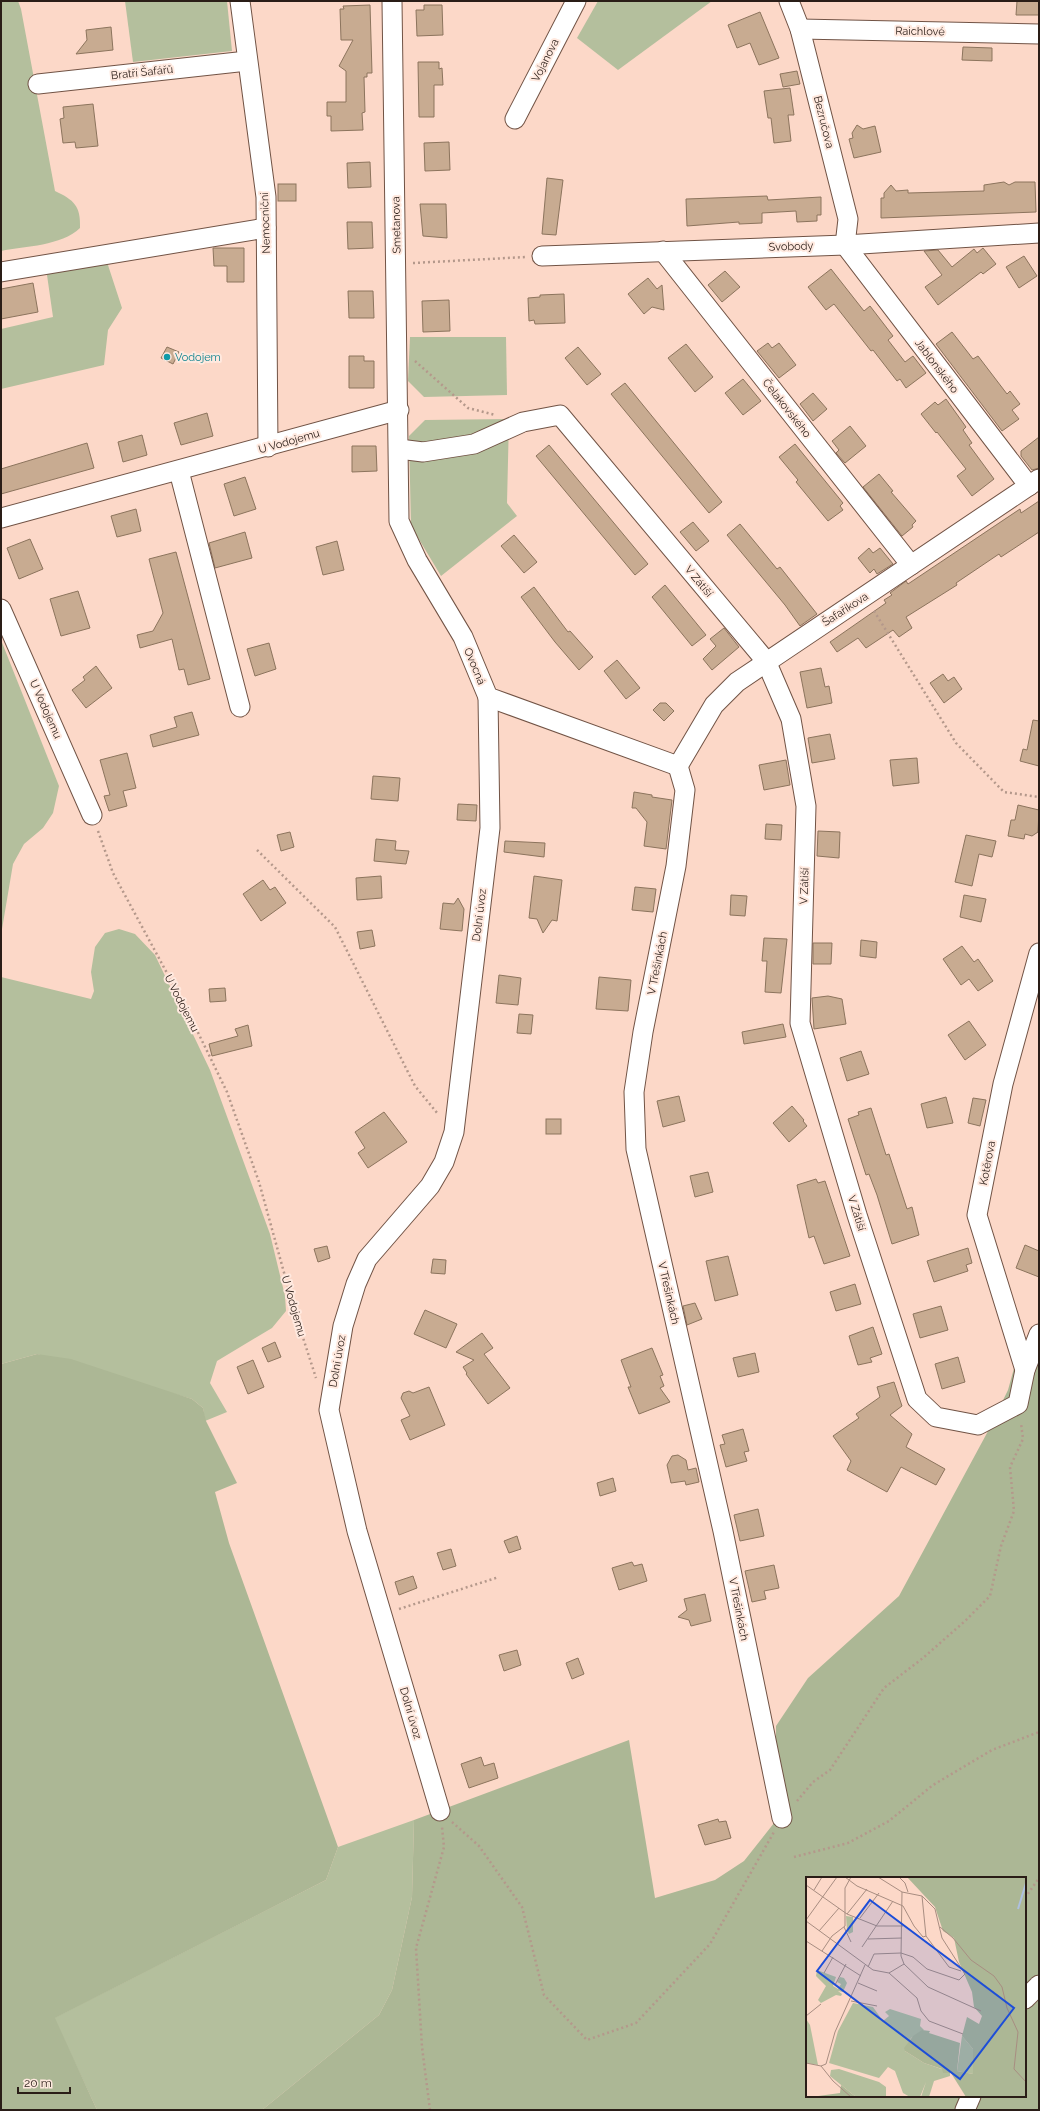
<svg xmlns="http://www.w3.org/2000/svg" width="1040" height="2111" font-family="Raleway,sans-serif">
	<rect width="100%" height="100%" fill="#fcd8c8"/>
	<g fill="#b4bf9d">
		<path d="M1,1H18L21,9L55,191C74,200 81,206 80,228C61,246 26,246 1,251Z"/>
		<path d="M125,1H227L232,51L133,62Z"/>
		<path d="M598,1H712L618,70L577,38Z"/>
		<path d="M106,259L122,308L108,330L104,365L1,389V329L53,317L46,268Z"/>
		<path d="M410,337H506L507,395L424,397L408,381Z"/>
		<path d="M509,419L507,503L517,516L441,576L411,526L409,436L425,420Z"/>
		<path d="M1,640L59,786L53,813L43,828L24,844L13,864L1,935Z"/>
		<path d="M119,929L135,934L155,955L210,1070L270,1234L285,1296L286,1311L272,1328L217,1361L210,1383L227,1412L205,1421L203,1408L192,1399L37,1354L1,1364V977L91,999L94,991L91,972L95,947L105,933Z"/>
		<path d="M414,1820L412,1897L392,1990L379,2015L262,2110H97L54,2018L326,1880L338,1847Z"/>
	</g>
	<g fill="#acb795" fill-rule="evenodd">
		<path d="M1039,1330V2110H262L379,2015L392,1990L412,1897L414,1820L629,1740L655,1898L715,1880L744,1861L778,1818L776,1810V1726L808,1678L899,1596L987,1433L1008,1390L1016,1361ZM807,1878H1025V2096H807Z"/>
		<path d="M37,1354L71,1359L192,1399L203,1408L206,1421L237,1483L215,1492L229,1543L338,1847L326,1880L55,2018L97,2110H1V1364Z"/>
	</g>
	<g fill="#c8ab91" stroke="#8c745d">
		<path d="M1017,1H1039V15H1016Z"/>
		<path d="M370,5L372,73H367V77H364L365,112L362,113L363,130L331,131V116H327V102H346V71L339,66L353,40H341L340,9H344L343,6Z"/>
		<path d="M424,5H442L443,35L417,36L416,10H424Z"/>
		<path d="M760,12L779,58L759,65L750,43L737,48L728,25Z"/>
		<path d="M111,27L113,50L76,54L87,40L86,30Z"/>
		<path d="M963,47L992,48V61L962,60Z"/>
		<path d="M418,62H439V69L442,68L443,85H434V117H419Z"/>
		<path d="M797,71L800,84L783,87L780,74Z"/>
		<path d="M790,88L794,115H788L791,141L774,143L771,118H768L764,91Z"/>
		<path d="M93,104L98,146L76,148L75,142L63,143L60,119L64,118L63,107Z"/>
		<path d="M857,125L863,129L875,126L881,152L854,158L849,139L853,138L852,133Z"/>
		<path d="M449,142L450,170L425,171L424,143Z"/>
		<path d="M370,162L371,187L348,188L347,163Z"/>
		<path d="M547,178L563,180L556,235L542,234Z"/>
		<path d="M1004,182L1009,185L1015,182H1035L1036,212L881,218V198H884V193L891,185L896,191L908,190V193L984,191V185Z"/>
		<rect x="278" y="184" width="18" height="17"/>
		<path d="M767,196L768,200L821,197V215H817V221L797,222L796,211L762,213V223L739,224V222L687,226L686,199Z"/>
		<path d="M420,204H446L447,238L423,236Z"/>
		<path d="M347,222H372L373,248L348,249Z"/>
		<path d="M213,248H244V282H227V266H214Z"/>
		<path d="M983,248L996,264L983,274L981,272L938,305L925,287L942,275L924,251L938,250L952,267L974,249L977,253Z"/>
		<path d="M1024,256L1037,276L1019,288L1006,267Z"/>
		<path d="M831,269L864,311L870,306L893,336L888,340L905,362L913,356L926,373L906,388L900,379L897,381L873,350L871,351L834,304L826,310L808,287Z"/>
		<path d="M725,271L740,287L722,302L708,285Z"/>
		<path d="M648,278L657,289L662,285L664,310L652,307L644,314L628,294Z"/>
		<path d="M33,283L38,312L1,319V289Z"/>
		<path d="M348,291H373L374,318H349Z"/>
		<path d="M564,294L565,323L535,324L534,320L529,321L528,298L540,297V295Z"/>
		<path d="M449,300L450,331L423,332L422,301Z"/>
		<path d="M952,332L973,359L978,356L1007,394L1010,391L1020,404L1012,410L1019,419L1002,431L936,344Z"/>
		<path d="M768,343L772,348L779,343L796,365L779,378L757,351Z"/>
		<path d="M686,344L713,377L695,392L668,358Z"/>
		<path d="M167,347L179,352L173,364L161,358Z"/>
		<path d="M578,347L601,374L587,385L565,358Z"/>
		<path d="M349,356H364V361H374V388H349Z"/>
		<path d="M743,379L761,401L743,415L725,393Z"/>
		<path d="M625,383L722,502L709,513L611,394Z"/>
		<path d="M813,393L827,409L813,421L800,404Z"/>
		<path d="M946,399L966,427L963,430L972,443L969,445L994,479L972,496L957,476L966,469L937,432L936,433L921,414L935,402L938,405Z"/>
		<path d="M207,413L213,436L181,445L174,423Z"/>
		<path d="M850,426L866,446L845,463L836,453L839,450L832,441Z"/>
		<path d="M142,435L147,455L123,462L118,442Z"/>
		<path d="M1039,437V468L1032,470L1021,456V451Z"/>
		<path d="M87,443L94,468L1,494V469Z"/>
		<path d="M795,444L843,503L840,506L843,510L828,521L796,482L798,480L779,457Z"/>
		<path d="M549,445L648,564L635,575L536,456Z"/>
		<path d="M352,446H376L377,471L352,472Z"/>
		<path d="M879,474L893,491L891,492L916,521L912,525L913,527L902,536L863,487Z"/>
		<path d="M245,477L256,509L234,516L224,484Z"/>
		<path d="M1039,501V532L1001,557L999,554L956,583L957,585L906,617L912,628L899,637L893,630L866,648L858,638L837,652L830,642L886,603L884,600L892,595L890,593L906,581L908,584L1020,509L1021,513Z"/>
		<path d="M136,509L141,531L117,537L111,516Z"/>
		<path d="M693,522L709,541L696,551L680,532Z"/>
		<path d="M740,524L777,569L780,567L817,614L800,626L785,605L727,535Z"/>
		<path d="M245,532L252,558L215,568L209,543Z"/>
		<path d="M514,535L537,562L524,573L501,546Z"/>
		<path d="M30,539L43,569L19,579L7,548Z"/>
		<path d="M337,541L344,570L323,575L316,547Z"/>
		<path d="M869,548L873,553L880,548L893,564L877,574L874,569L870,573L858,558Z"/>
		<path d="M176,552L210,679L188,685L184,669L179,670L172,639L140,648L137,635L153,631L163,613L149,559Z"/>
		<path d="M665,585L706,635L692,646L652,597Z"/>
		<path d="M534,587L568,632L570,631L593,657L579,670L555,642L521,597Z"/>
		<path d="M78,591L90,628L61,636L50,599Z"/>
		<path d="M724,628L739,647L712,670L703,659L716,646L710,639Z"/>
		<path d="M269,643L276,669L255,676L247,649Z"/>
		<path d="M617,660L640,688L626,699L604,671Z"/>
		<path d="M96,666L112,688L86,708L72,690L85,680L83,677Z"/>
		<path d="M821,668L825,687L829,686L832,703L807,708L800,672Z"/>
		<path d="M943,674L948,681L954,677L962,689L944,703L930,683Z"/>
		<path d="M660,703H666L674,711L664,721L653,710Z"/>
		<path d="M192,712L199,735L153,747L150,735L177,727L174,717Z"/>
		<path d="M1033,720L1039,721V766L1020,761L1023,749L1027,750Z"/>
		<path d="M830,734L835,759L812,763L808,738Z"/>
		<path d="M127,753L136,788L123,791L127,806L109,811L104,796L110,795L100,760Z"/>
		<path d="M917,758L919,783L893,786L890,760Z"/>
		<path d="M786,760L790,785L764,790L759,765Z"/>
		<path d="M373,776L400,778L398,801L371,799Z"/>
		<path d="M634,792L652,795V797L672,800L666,849L644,846L647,822L636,808H632Z"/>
		<path d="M458,804L477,805L476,821L457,820Z"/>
		<path d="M1018,805L1039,810L1038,832L1032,836L1025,834L1024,839L1008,836L1011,820H1015Z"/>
		<path d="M766,824L782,825L781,840L765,839Z"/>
		<path d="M818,831L840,832L839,858L817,856Z"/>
		<path d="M290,832L294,847L281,851L277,835Z"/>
		<path d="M966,835L996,841L992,857L979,854L972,886L955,882Z"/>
		<path d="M376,839L396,841L395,850L409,851L406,864L374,861Z"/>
		<path d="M505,841L545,843L544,857L504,852Z"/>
		<path d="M381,876L382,898L357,900L356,878Z"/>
		<path d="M534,876L562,880L557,921L552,920L543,933L537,919L529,918Z"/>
		<path d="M263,880L270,890L275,887L286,903L261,921L243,894Z"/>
		<path d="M635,887L656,889L653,912L632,910Z"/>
		<path d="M731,895L747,896L745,916L730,915Z"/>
		<path d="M964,895L986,899L981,922L960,917Z"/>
		<path d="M458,898L464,909L462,931L440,929L443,903L454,904Z"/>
		<path d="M372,930L375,946L360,949L357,932Z"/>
		<path d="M764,938L787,939L781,993L765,992L767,961H762Z"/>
		<path d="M861,940L877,942L876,958L860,956Z"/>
		<path d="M813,943H832L831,964H813Z"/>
		<path d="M962,946L974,962L978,959L993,981L978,991L969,979L961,985L943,959Z"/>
		<path d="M499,975L521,978L518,1005L496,1003Z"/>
		<path d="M599,977L631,980L628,1011L596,1009Z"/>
		<path d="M225,988L226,1001L210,1002L209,989Z"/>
		<path d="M828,996L842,999L846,1024L814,1029L812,998Z"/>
		<path d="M519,1014L533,1015L531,1034L517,1033Z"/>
		<path d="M969,1021L986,1045L965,1060L948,1035Z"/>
		<path d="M783,1024L786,1037L744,1044L742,1032Z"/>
		<path d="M248,1025L252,1046L212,1056L209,1044L238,1036L235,1029Z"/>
		<path d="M861,1051L869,1074L847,1081L840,1058Z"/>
		<path d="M679,1096L685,1121L663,1127L657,1101Z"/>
		<path d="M946,1097L953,1123L927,1128L921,1104Z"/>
		<path d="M973,1098L986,1100L980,1126L968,1123Z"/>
		<path d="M792,1106L804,1120L803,1121L807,1126L789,1142L773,1123Z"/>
		<path d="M871,1108L886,1155L889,1154L907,1209L912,1207L919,1235L892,1244L877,1195L869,1174L866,1175L848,1119L859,1115L858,1112Z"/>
		<path d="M384,1112L407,1142L368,1168L358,1153L365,1148L355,1132Z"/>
		<rect x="546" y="1119" width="15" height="15"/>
		<path d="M708,1172L713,1192L695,1197L690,1176Z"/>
		<path d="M816,1179L818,1183L825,1181L850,1256L824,1264L814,1236L809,1238L797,1185Z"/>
		<path d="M1025,1245L1039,1251V1277L1016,1268Z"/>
		<path d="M327,1246L330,1258L318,1262L314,1249Z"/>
		<path d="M968,1248L972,1263L966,1265L968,1271L934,1282L927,1261Z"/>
		<path d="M728,1256L738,1295L715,1301L706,1261Z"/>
		<path d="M433,1259L446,1260L445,1274L431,1273Z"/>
		<path d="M855,1284L861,1304L836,1311L830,1292Z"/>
		<path d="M695,1303L702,1319L687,1325L683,1306Z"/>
		<path d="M941,1306L948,1330L920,1338L913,1314Z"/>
		<path d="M425,1310L457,1324L446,1348L414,1334Z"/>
		<path d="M873,1327L882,1354L870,1358L872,1362L858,1365L849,1336Z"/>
		<path d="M482,1333L493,1348L484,1354L510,1388L488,1404L466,1374L467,1373L463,1367L474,1360L456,1352Z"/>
		<path d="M275,1342L281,1357L268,1362L262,1348Z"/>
		<path d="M652,1348L663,1375L660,1376L664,1386L660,1388L670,1402L639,1414L628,1387H631L621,1360Z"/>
		<path d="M755,1353L759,1372L738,1377L733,1358Z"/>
		<path d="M958,1357L965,1382L942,1389L935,1364Z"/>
		<path d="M253,1360L264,1387L248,1394L237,1367Z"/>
		<path d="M894,1382L902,1406L890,1415L912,1434L906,1447L945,1469L936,1485L901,1467L887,1492L847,1470L851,1461L833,1436L859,1418L856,1414L880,1397L877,1387Z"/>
		<path d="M429,1387L445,1425L410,1440L401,1420L410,1416L401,1398L403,1393L409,1391L413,1393Z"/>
		<path d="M743,1429L749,1451L744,1452L747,1461L726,1467L720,1445L725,1444L722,1435Z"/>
		<path d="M678,1455L686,1460L688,1470L696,1468L699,1482L686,1485L685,1481L671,1483L667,1465L672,1456Z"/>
		<path d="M613,1478L616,1491L600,1496L597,1483Z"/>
		<path d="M758,1509L764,1536L740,1541L734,1515Z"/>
		<path d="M517,1536L521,1549L509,1553L504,1541Z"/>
		<path d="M451,1549L456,1566L443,1570L437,1553Z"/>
		<path d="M632,1562L634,1566L642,1564L647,1581L619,1590L612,1568Z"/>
		<path d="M774,1565L779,1588L764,1591L766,1599L752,1602L745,1571Z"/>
		<path d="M413,1576L417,1588L399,1595L395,1582Z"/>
		<path d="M705,1594L711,1621L691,1626L689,1620L678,1617L687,1610L684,1599Z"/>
		<path d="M517,1650L521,1665L504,1671L499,1655Z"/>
		<path d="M578,1658L584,1674L572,1679L566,1663Z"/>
		<path d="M481,1757L484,1766L494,1763L498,1778L469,1788L461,1764Z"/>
		<path d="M718,1819L719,1822L726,1821L731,1838L705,1845L698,1825Z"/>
	</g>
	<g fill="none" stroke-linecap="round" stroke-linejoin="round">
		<defs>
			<g id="minor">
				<path d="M240,1L266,197L268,447"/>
				<path d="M392,1L399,521L417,560L463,637L488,697L678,766"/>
				<path d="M789,1L800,29L848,219L845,245L1029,486"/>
				<path d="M800,29L1039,34"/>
				<path d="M38,84L247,61"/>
				<path d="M515,119L576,1"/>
				<path d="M663,251L911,565"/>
				<path d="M542,256L845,245L1039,233"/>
				<path d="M1,272L266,228"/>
				<path d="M399,449L423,452L474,444L523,422L560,415L766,661L791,719L806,806L800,1023L857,1215L917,1399L936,1417L978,1425L1018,1404L1025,1370L1039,1334"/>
				<path d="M179,471L240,707"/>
				<path d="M1,518L399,410"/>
				<path d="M1,609L92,815"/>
				<path d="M678,766L685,790L676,866L643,1032L634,1092L636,1149L723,1531L782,1818"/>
				<path d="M678,766L714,705L737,682L1039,479"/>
				<path d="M1025,1370L977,1215L1003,1084L1039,953"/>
				<path d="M440,1811L357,1531L329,1410L343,1326L356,1284L367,1259L430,1186L444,1162L454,1132L490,828L488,697"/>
				<path d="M1025,1999L1039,1985"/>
				<path d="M965,2110L971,2096"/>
			</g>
		</defs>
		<use href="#minor" stroke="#715345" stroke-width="21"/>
		<g stroke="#b4988b" stroke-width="2.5" stroke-dasharray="2 3" stroke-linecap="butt">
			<path d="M413,263L526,257"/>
			<path d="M415,361L468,408L495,415"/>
			<path d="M874,611L956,743L1004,792L1039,797"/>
			<path d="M98,831L113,873L188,1012L227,1092L259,1182L296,1316L316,1378"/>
			<path d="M257,850L335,927L415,1086L438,1114"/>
			<path d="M399,1609L499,1577"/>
			<path d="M797,1801L813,1782L830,1770L884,1688L923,1658L965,1621L990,1596L1001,1546L1014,1511L1010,1467L1023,1439L1021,1423"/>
			<path d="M452,1822L479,1846L522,1907L544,1995L587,2040L636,2023L710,1944L774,1832"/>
			<path d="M794,1857L848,1843L889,1821L933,1785L992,1750L1039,1732"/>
			<path d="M1025,1898L1039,1878"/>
			<path d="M430,2110L422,2047L416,1948L444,1847L442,1827"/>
		</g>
		<use href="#minor" stroke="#fff" stroke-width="19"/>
	</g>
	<circle fill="#0f9aa8" stroke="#ffe9df" stroke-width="1.5" cx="167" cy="357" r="4"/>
	<g text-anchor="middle" stroke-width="4" stroke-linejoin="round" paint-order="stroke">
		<g font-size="11" fill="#2a1d17" stroke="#ffe9df">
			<text transform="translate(920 31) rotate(1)" y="4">Raichlové</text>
			<text transform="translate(545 60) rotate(-63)" y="4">Vojanova</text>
			<text transform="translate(142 72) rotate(-6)" y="4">Bratří Šafářů</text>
			<text transform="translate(824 122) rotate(76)" y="4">Bezručova</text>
			<text transform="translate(265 223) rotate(-92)" y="4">Nemocniční</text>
			<text transform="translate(396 225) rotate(-91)" y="4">Smetanova</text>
			<text transform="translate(791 246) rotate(-2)" y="4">Svobody</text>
			<text transform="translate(937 366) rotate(53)" y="4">Jablonského</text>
			<text transform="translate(787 408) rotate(52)" y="4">Čelakovského</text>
			<text transform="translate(289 441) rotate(-16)" y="4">U Vodojemu</text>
			<text transform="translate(699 581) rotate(50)" y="4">V Zátiší</text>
			<text transform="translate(845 609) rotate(-33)" y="4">Šafaříkova</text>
			<text transform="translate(475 666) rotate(67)" y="4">Ovocná</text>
			<text transform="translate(46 709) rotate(66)" y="4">U Vodojemu</text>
			<text transform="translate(804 886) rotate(-88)" y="4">V Zátiší</text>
			<text transform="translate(479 915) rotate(-83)" y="4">Dolní úvoz</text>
			<text transform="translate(657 963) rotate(-79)" y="4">V Třešinkách</text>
			<text transform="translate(182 1003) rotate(63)" y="4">U Vodojemu</text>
			<text transform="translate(987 1163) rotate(-79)" y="4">Kotěrova</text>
			<text transform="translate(857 1213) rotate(73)" y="4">V Zátiší</text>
			<text transform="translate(669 1293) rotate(77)" y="4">V Třešinkách</text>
			<text transform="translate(294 1306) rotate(74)" y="4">U Vodojemu</text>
			<text transform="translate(337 1361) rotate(-80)" y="4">Dolní úvoz</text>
			<text transform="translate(739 1609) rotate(79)" y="4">V Třešinkách</text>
			<text transform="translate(411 1713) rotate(74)" y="4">Dolní úvoz</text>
		</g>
		<g font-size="11" fill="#0d838f" stroke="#ffe9df" text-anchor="start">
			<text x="175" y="361">Vodojem</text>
		</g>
	</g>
	<g transform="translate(806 1877)">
		<rect width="220" height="220" fill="#fcd8c8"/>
		<path d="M40,39L47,40V55L43,57L41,53ZM11,93L30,100L27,109L32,112L35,107L31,105L34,100L38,101L41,106L37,115L32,114L36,117L35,119L30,118L15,126L12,123L20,109L10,99ZM47,126L67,130L77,144L83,139L79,135L84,132L115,142L114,149L118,153L105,161L99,174L118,186L144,195V199L128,204L123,220H115L120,205L114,220H104L97,216L89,194L82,190L73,201L23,186L32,154ZM0,142L4,148L12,188L0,186ZM156,159L167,172V197L151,194ZM33,192L73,205L80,210V220H50L24,199L25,193Z" fill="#b4bf9d"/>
		<path d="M101,0H220V220H160L145,196H137L136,192L118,186L99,174L98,171L107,159L116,153L124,154L123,156L154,166L151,194L167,197V172L156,159L161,140L173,147L176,139L168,130L166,115L153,85L148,61L137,54L129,30ZM35,208L50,220H5L34,216Z" fill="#acb795"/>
		<path fill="none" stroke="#aec0e0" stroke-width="2" d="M212,32L220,6"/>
		<path fill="none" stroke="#a88d81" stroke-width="1" d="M39,0L51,9L97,29L108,49L117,60L120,59M93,0L99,6L102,15M0,8L41,37L71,49H97M8,13L16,0M96,15L95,79L98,87M116,19L120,59L143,90L155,94M41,37L61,12M54,41L73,16M0,43L31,0M0,44L67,93L83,96L98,87M38,50L45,65M134,50L147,61L165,83L188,99L196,110L201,131L212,155L208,192L220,205M13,54L33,31M62,62L96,61M0,64L55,99M56,70L87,24M16,74L26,59L39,49V11L45,0M98,87L122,110L175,134M62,90L68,77L95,76L107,80L121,92L153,103L159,97L136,61L129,32L116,19L96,15L72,0M18,96L27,80M83,96L111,121L115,134L123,144L157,157M52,106L71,114M29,108L40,87M45,124L71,129M0,139L15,127M0,186L15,189M15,189L20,187L29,155L59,88M15,189L27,204L45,220"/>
		<path fill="#1d4ed8" fill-opacity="0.15" stroke="#1d4ed8" stroke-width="2" d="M64,23L208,131L154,202L11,94Z"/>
		<rect width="220" height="220" fill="none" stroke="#2a1d17" stroke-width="2"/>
	</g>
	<rect width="1040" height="2111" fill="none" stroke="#2a1d17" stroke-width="4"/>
	<path d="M18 2087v6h52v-6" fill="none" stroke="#2a1d17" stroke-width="2"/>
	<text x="24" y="2087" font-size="12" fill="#2a1d17" stroke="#ffe9df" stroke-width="3" paint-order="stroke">20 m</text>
</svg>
